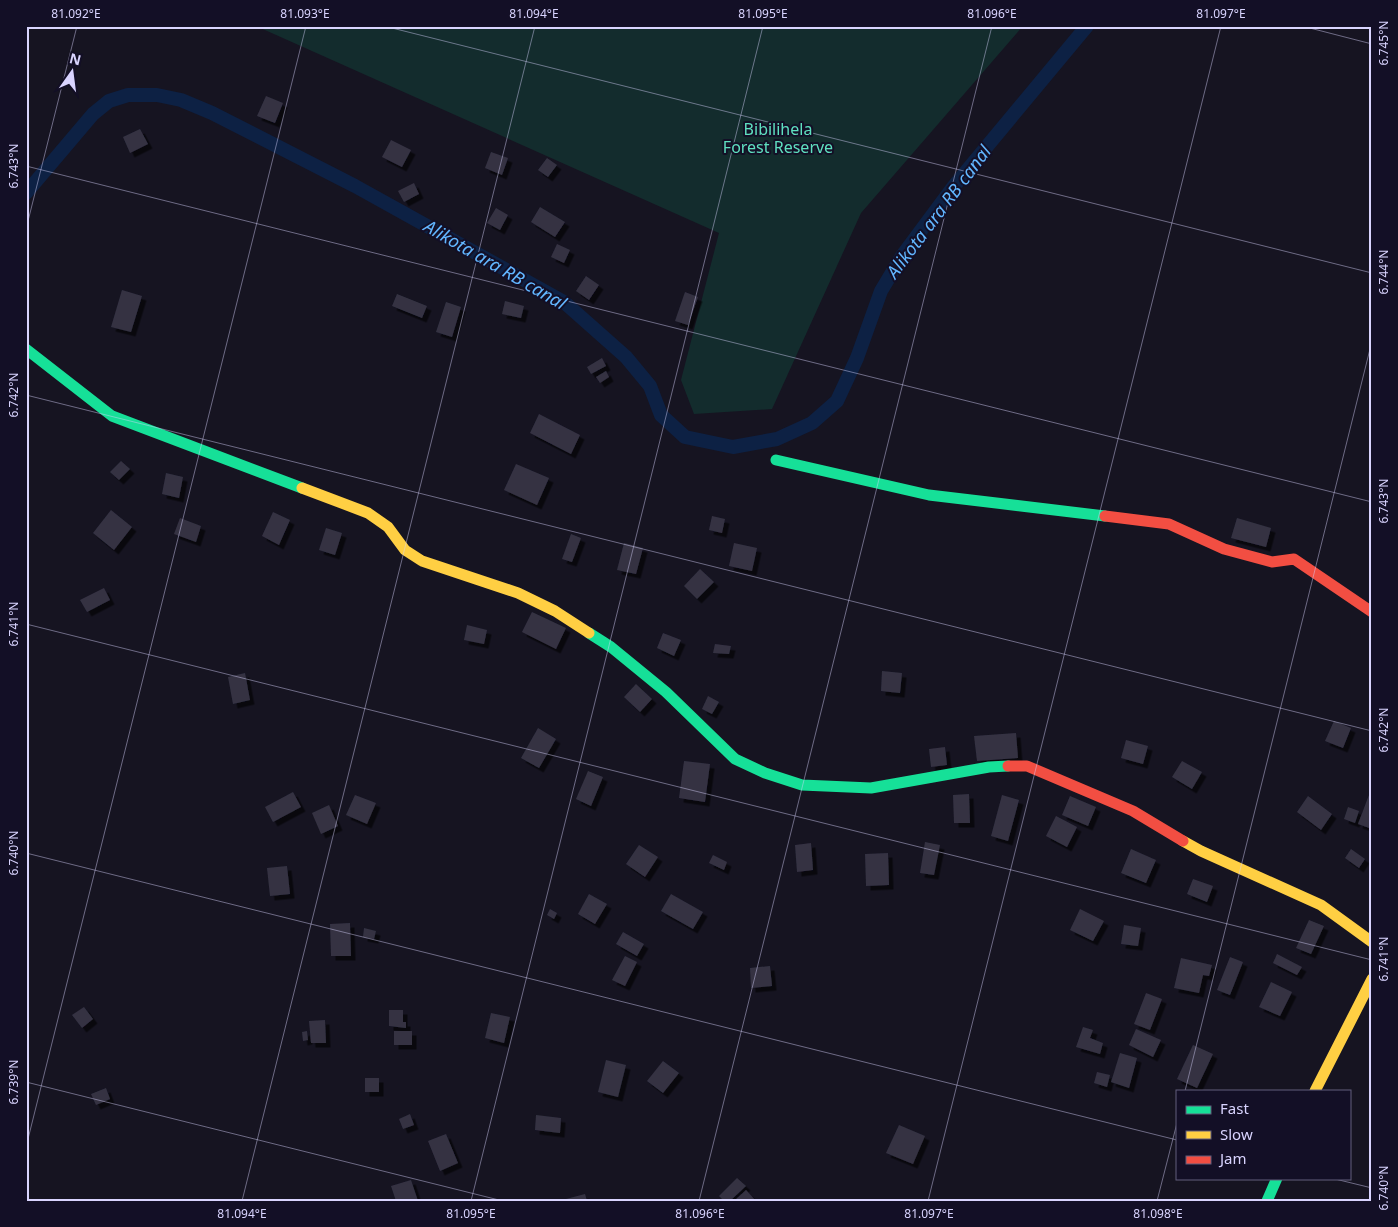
<svg xmlns="http://www.w3.org/2000/svg" width="1398" height="1227" font-family="'Noto Sans',sans-serif">
	<defs>
		<filter id="shadow"><feDropShadow dx="4.5" dy="4.5" stdDeviation="0" flood-color="#0009"/></filter>
	</defs>
	<rect width="100%" height="100%" fill="#161421"/>
	<path fill="#132c2d" d="M256,26H1023L861,213L772,409L694,414L681,380L719,233Z"/>
	<g fill="none" stroke-linecap="round" stroke-linejoin="round">
		<path stroke="#0d2144" stroke-width="14" d="M26,193L93,114L109,101L128,95H157L181,100L212,113L355,186L564,302L626,357L650,386L661,415L685,437L733,447L777,439L812,423L837,401L857,358L881,291L902,256L954,186L1087,26"/>
	</g>
	<g fill="#343243" filter="url(#shadow)">
		<path d="M266,96L283,103L275,123L257,116Z"/>
		<path d="M140,129L148,144L130,153L123,137Z"/>
		<path d="M391,140L411,150L402,167L382,157Z"/>
		<path d="M491,152L508,158L502,175L485,168Z"/>
		<path d="M547,158L557,165L548,177L538,170Z"/>
		<path d="M414,183L419,194L404,202L398,191Z"/>
		<path d="M540,207L565,222L555,237L531,222Z"/>
		<path d="M496,208L508,215L500,230L487,223Z"/>
		<path d="M557,244L570,250L564,263L551,257Z"/>
		<path d="M586,276L599,285L589,300L576,291Z"/>
		<path d="M122,290L142,296L131,332L111,327Z"/>
		<path d="M685,292L698,297L688,325L675,321Z"/>
		<path d="M397,294L427,306L422,318L392,306Z"/>
		<path d="M505,301L524,306L521,318L502,314Z"/>
		<path d="M446,302L461,307L452,337L436,332Z"/>
		<path d="M602,358L606,366L591,374L587,367Z"/>
		<path d="M606,371L609,377L600,383L596,377Z"/>
		<path d="M539,414L580,435L571,454L530,433Z"/>
		<path d="M121,461L130,469L119,480L110,472Z"/>
		<path d="M516,464L549,478L537,505L504,490Z"/>
		<path d="M166,473L183,477L179,498L162,494Z"/>
		<path d="M111,510L132,527L114,550L93,533Z"/>
		<path d="M273,512L290,520L279,545L262,536Z"/>
		<path d="M712,516L725,519L722,533L709,530Z"/>
		<path d="M180,518L201,526L196,542L174,534Z"/>
		<path d="M1237,518L1271,528L1266,547L1231,538Z"/>
		<path d="M326,528L342,533L335,555L319,550Z"/>
		<path d="M571,534L581,538L572,562L562,559Z"/>
		<path d="M624,543L643,548L636,574L617,570Z"/>
		<path d="M734,543L757,548L752,571L729,566Z"/>
		<path d="M700,569L714,582L697,599L684,586Z"/>
		<path d="M104,588L110,600L87,612L80,600Z"/>
		<path d="M532,612L566,628L556,649L522,632Z"/>
		<path d="M467,625L487,630L484,644L464,640Z"/>
		<path d="M663,633L681,640L674,656L657,648Z"/>
		<path d="M715,644L731,646L729,654L713,653Z"/>
		<path d="M882,671L902,673L900,693L881,691Z"/>
		<path d="M245,673L250,700L233,704L228,677Z"/>
		<path d="M636,684L652,699L640,712L624,697Z"/>
		<path d="M708,696L719,702L712,714L702,709Z"/>
		<path d="M1334,721L1351,728L1343,748L1325,741Z"/>
		<path d="M538,728L556,739L539,768L521,758Z"/>
		<path d="M1016,733L1018,758L977,761L974,736Z"/>
		<path d="M1126,740L1148,746L1143,764L1121,758Z"/>
		<path d="M945,747L947,765L931,767L929,749Z"/>
		<path d="M684,761L710,764L705,802L679,798Z"/>
		<path d="M1182,761L1202,772L1192,789L1172,777Z"/>
		<path d="M588,771L603,777L591,806L576,799Z"/>
		<path d="M1372,787V829L1358,824Z"/>
		<path d="M293,792L301,807L273,822L265,807Z"/>
		<path d="M969,794L970,823H954L953,795Z"/>
		<path d="M355,795L376,803L367,824L346,815Z"/>
		<path d="M1002,795L1019,800L1008,841L991,836Z"/>
		<path d="M1070,796L1096,807L1088,826L1062,815Z"/>
		<path d="M1308,796L1332,814L1321,830L1297,812Z"/>
		<path d="M329,805L338,826L321,834L312,813Z"/>
		<path d="M1348,807L1359,811L1355,823L1344,819Z"/>
		<path d="M1056,816L1077,827L1067,847L1046,836Z"/>
		<path d="M925,842L940,845L934,875L920,873Z"/>
		<path d="M811,843L813,870L797,872L795,845Z"/>
		<path d="M639,845L658,857L645,877L626,864Z"/>
		<path d="M1131,849L1156,860L1146,883L1121,873Z"/>
		<path d="M1351,849L1365,859L1359,868L1345,858Z"/>
		<path d="M888,853L889,885L866,886L865,854Z"/>
		<path d="M713,855L727,862L724,870L709,863Z"/>
		<path d="M287,866L290,894L270,896L267,868Z"/>
		<path d="M1193,879L1213,886L1207,902L1187,894Z"/>
		<path d="M589,894L607,904L595,924L578,914Z"/>
		<path d="M671,894L703,912L693,929L661,911Z"/>
		<path d="M550,909L557,913L554,919L547,915Z"/>
		<path d="M1080,909L1104,921L1093,941L1070,930Z"/>
		<path d="M1309,920L1324,926L1311,954L1296,948Z"/>
		<path d="M350,923L351,956H331L330,924Z"/>
		<path d="M1124,925L1141,928L1138,946L1121,944Z"/>
		<path d="M364,928L376,931L374,939L363,937Z"/>
		<path d="M623,932L644,944L637,956L616,944Z"/>
		<path d="M1277,954L1302,967L1297,975L1273,963Z"/>
		<path d="M625,956L637,962L625,986L612,980Z"/>
		<path d="M1230,957L1243,962L1230,995L1217,990Z"/>
		<path d="M1181,958L1212,965L1209,976L1203,975L1199,993L1174,988Z"/>
		<path d="M770,966L772,986L751,988L750,968Z"/>
		<path d="M1271,982L1292,992L1280,1016L1259,1007Z"/>
		<path d="M1146,993L1162,999L1150,1030L1134,1024Z"/>
		<path d="M84,1007L93,1019L82,1028L72,1015Z"/>
		<path d="M389,1010H403V1022H406V1028L389,1026Z"/>
		<path d="M491,1013L510,1017L504,1043L485,1038Z"/>
		<path d="M325,1020L326,1043H311L309,1021Z"/>
		<path d="M1083,1027L1093,1030L1090,1038L1103,1043L1100,1054L1076,1047Z"/>
		<path d="M1136,1029L1161,1040L1153,1057L1129,1045Z"/>
		<path d="M307,1031L308,1040L303,1041L302,1032Z"/>
		<rect x="394" y="1031" width="18" height="14"/>
		<path d="M1193,1045L1213,1054L1197,1088L1177,1079Z"/>
		<path d="M1120,1053L1137,1058L1129,1088L1111,1082Z"/>
		<path d="M606,1060L626,1065L618,1097L598,1092Z"/>
		<path d="M663,1061L679,1073L663,1093L647,1081Z"/>
		<path d="M1097,1072L1110,1075L1107,1087L1094,1083Z"/>
		<rect x="365" y="1078" width="14" height="14"/>
		<path d="M106,1088L110,1099L96,1105L91,1094Z"/>
		<path d="M410,1114L414,1125L403,1129L399,1119Z"/>
		<path d="M536,1115L561,1118L560,1133L535,1130Z"/>
		<path d="M899,1125L925,1136L913,1164L886,1153Z"/>
		<path d="M446,1134L458,1163L440,1171L428,1141Z"/>
		<path d="M737,1178L746,1186L730,1201H724L719,1196Z"/>
		<path d="M411,1180L418,1201H396L391,1186Z"/>
		<path d="M746,1190L756,1201H734Z"/>
		<path d="M585,1194L587,1201H567L566,1199Z"/>
	</g>
	<g fill="none" stroke-linecap="round" stroke-linejoin="round">
		<g stroke="#16e098" stroke-width="11">
			<path d="M26,349L112,416L302,488"/>
			<path d="M776,460L929,495L1105,516"/>
			<path d="M589,633L611,647L666,692L735,759L765,773L802,785L871,788L989,767L1008,766"/>
			<path d="M1267,1201L1277,1178"/>
		</g>
		<g stroke="#ffcf43" stroke-width="11">
			<path d="M302,488L368,513L388,527L405,550L422,561L518,593L555,611L589,633"/>
			<path d="M1183,841L1201,851L1321,905L1372,942"/>
			<path d="M1315,1091L1372,979"/>
		</g>
		<g stroke="#f24e42" stroke-width="11">
			<path d="M1105,516L1169,524L1224,549L1272,562L1294,559L1372,612"/>
			<path d="M1008,766H1027L1133,811L1183,841"/>
		</g>
	</g>
	<path fill="none" stroke="#d9d4ff" stroke-width="1" stroke-opacity="0.45" d="M384,26L1372,273M1302,26L1372,44M26,166L1372,502M26,229L77,26M26,395L1372,731M26,624L1372,960M26,853L1177,1140M26,1082L503,1201M1185,1091L1372,341M26,1147L306,26M1331,1178L1372,1188M242,1201L535,26M471,1201L763,26M699,1201L992,26M928,1201L1221,26M1157,1201L1177,1123"/>
	<g text-anchor="middle" stroke-width="4" stroke-linejoin="round" paint-order="stroke">
		<g font-size="16" fill="#5fe0c0" stroke="#130f26">
			<text x="778" y="135">Bibilihela<tspan x="778" dy="18">Forest Reserve</tspan></text>
		</g>
		<g font-size="18" font-style="italic" fill="#62b6ff" stroke="#130f26">
			<text transform="translate(939 212) rotate(-53)" y="6">Alikota ara RB canal</text>
			<text transform="translate(495 265) rotate(30)" y="6">Alikota ara RB canal</text>
		</g>
	</g>
	<rect width="1398" height="1227" fill="none" stroke="#130f26" stroke-width="55"/>
	<rect x="1176" y="1090" width="175" height="90" fill="#130f26" stroke="#625e7d"/>
	<rect x="1186" y="1106" width="25" height="8" fill="#16e098" stroke="#625e7d"/>
	<text x="1220" y="1114" font-size="15" fill="#d9d4ff">Fast</text>
	<rect x="1186" y="1131" width="25" height="8" fill="#ffcf43" stroke="#625e7d"/>
	<text x="1220" y="1140" font-size="15" fill="#d9d4ff">Slow</text>
	<rect x="1186" y="1156" width="25" height="8" fill="#f24e42" stroke="#625e7d"/>
	<text x="1220" y="1164" font-size="15" fill="#d9d4ff">Jam</text>
	<g transform="translate(72 72) rotate(14)" stroke="#130f26" stroke-width="4" paint-order="stroke">
	<path d="M0-4L9 19L0 12L-9 19Z" fill="#d9d4ff"/>
	<text y="-8" font-size="14" font-weight="bold" text-anchor="middle" fill="#d9d4ff">N</text>
	</g>
	<rect x="28" y="28" width="1342" height="1172" fill="none" stroke="#d9d4ff" stroke-width="2"/>
	<g font-size="12" text-anchor="middle" fill="#d9d4ff">
		<text x="76" y="18">81.092°E</text>
		<text x="305" y="18">81.093°E</text>
		<text x="534" y="18">81.094°E</text>
		<text x="763" y="18">81.095°E</text>
		<text x="992" y="18">81.096°E</text>
		<text x="1221" y="18">81.097°E</text>
		<text transform="translate(1384 43) rotate(-90)" y="4">6.745°N</text>
		<text transform="translate(14 166) rotate(-90)" y="4">6.743°N</text>
		<text transform="translate(1384 272) rotate(-90)" y="4">6.744°N</text>
		<text transform="translate(14 395) rotate(-90)" y="4">6.742°N</text>
		<text transform="translate(1384 501) rotate(-90)" y="4">6.743°N</text>
		<text transform="translate(14 624) rotate(-90)" y="4">6.741°N</text>
		<text transform="translate(1384 730) rotate(-90)" y="4">6.742°N</text>
		<text transform="translate(14 853) rotate(-90)" y="4">6.740°N</text>
		<text transform="translate(1384 959) rotate(-90)" y="4">6.741°N</text>
		<text transform="translate(14 1082) rotate(-90)" y="4">6.739°N</text>
		<text transform="translate(1384 1188) rotate(-90)" y="4">6.740°N</text>
		<text x="242" y="1218">81.094°E</text>
		<text x="471" y="1218">81.095°E</text>
		<text x="700" y="1218">81.096°E</text>
		<text x="929" y="1218">81.097°E</text>
		<text x="1158" y="1218">81.098°E</text>
	</g>
</svg>
